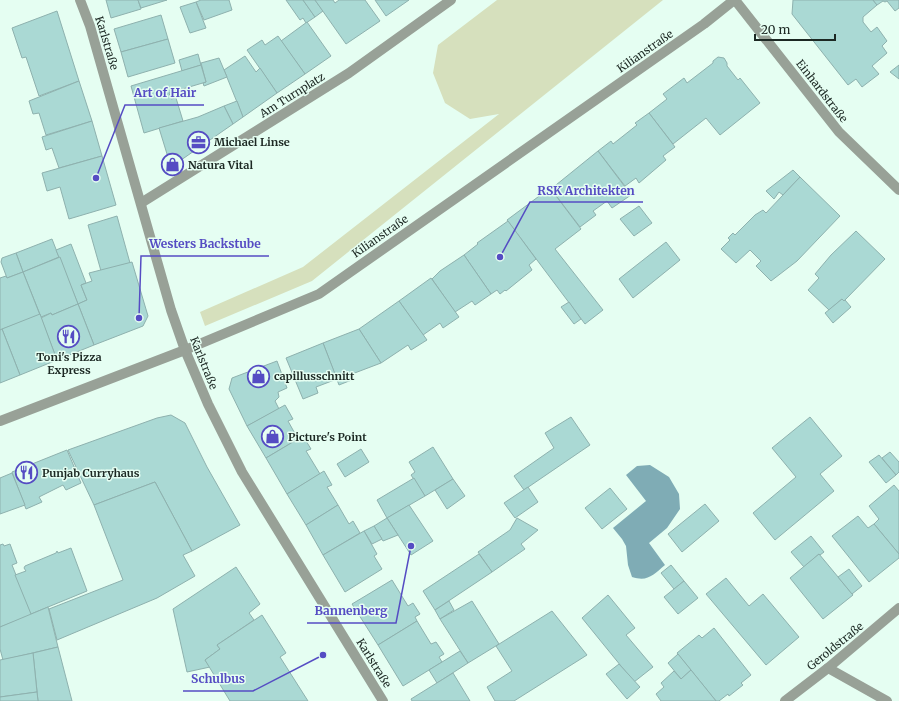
<svg xmlns="http://www.w3.org/2000/svg" width="899" height="701" font-family="Merriweather,serif">
	<rect width="100%" height="100%" fill="#e5fef2"/>
	<path fill="#d6e0bd" d="M497,0H663L312,281L205,326L200,312L303,267L499,114L470,119L445,103L433,73L438,45Z"/>
	<path fill="#7facb5" d="M650,465L669,477L679,494L680,509L667,528L649,543L665,565C653,575 648,582 632,577L628,565L626,546L622,539L613,528L646,501L626,475L637,466Z"/>
	<g fill="#aad9d4" stroke="#8eb1ae">
		<path d="M106,0H138L141,9L111,18Z"/>
		<path d="M138,0H167L141,8Z"/>
		<path d="M201,0H229L232,10L204,20L196,2Z"/>
		<path d="M286,0H303L315,17L306,23L303,18L300,20Z"/>
		<path d="M303,0H315L323,11L315,17Z"/>
		<path d="M315,0H333L335,3L339,0H365L380,21L346,44Z"/>
		<path d="M375,0H409L386,16Z"/>
		<path d="M793,0H873L877,5L863,17V22L871,32L877,27L887,41L882,46L887,53L872,66L879,74L862,87L856,79L848,85L792,14Z"/>
		<path d="M873,0H899V8L895,11L887,1L885,2L883,1L877,5Z"/>
		<path d="M196,2L206,28L190,33L180,7Z"/>
		<path d="M57,11L79,81L39,96L26,57L22,58L12,28Z"/>
		<path d="M161,15L168,39L121,52L114,29Z"/>
		<path d="M307,22L331,56L305,74L281,41Z"/>
		<path d="M278,36L305,74L277,93L247,50L262,40L265,45Z"/>
		<path d="M168,39L175,63L128,77L121,52Z"/>
		<path d="M198,54L201,65L182,71L179,60Z"/>
		<path d="M245,56L256,72L260,68L277,93L243,117L224,70Z"/>
		<path d="M718,57L724,58L727,63V66L738,80L740,78L760,103L720,135L706,118L673,144L649,113L667,99L663,94L684,78L687,83L713,63V61Z"/>
		<path d="M219,58L227,77L204,86L203,83L206,82L201,63Z"/>
		<path d="M201,65L206,82L169,93L171,99L176,98L183,121L144,133L131,86Z"/>
		<path d="M899,65V79L890,72Z"/>
		<path d="M79,81L92,121L46,135L39,113L33,114L29,101Z"/>
		<path d="M237,101L243,117L233,124L224,106Z"/>
		<path d="M224,106L233,124L171,167L159,128L198,117Z"/>
		<path d="M649,113L675,147L663,156L666,160L639,183L636,178L625,186L598,151L611,141L613,144L637,125L635,123Z"/>
		<path d="M92,121L102,156L59,168L52,148L46,150L42,137Z"/>
		<path d="M598,151L631,195L612,208L607,201L593,211L596,215L580,227L551,189Z"/>
		<path d="M102,156L116,205L69,219L60,187L47,191L42,173Z"/>
		<path d="M793,170L800,177L783,195L779,192L774,199L766,191Z"/>
		<path d="M800,177L840,216L797,261L771,281L756,266L761,261L750,250L736,263L721,249L730,240L728,238L733,233L735,235L755,215L763,210L766,213Z"/>
		<path d="M550,188L581,229L555,249L603,310L585,324L507,220Z"/>
		<path d="M639,206L652,223L634,236L620,219Z"/>
		<path d="M117,216L130,263L101,271L88,225Z"/>
		<path d="M508,221L536,259L529,265L532,270L506,291L505,290L500,294L497,290L491,294L464,255L478,244L477,243Z"/>
		<path d="M856,231L885,259L845,300L844,301L842,299L829,310L808,290L819,278L815,274L831,255Z"/>
		<path d="M52,239L59,257L23,272L16,253Z"/>
		<path d="M666,242L680,260L633,298L619,279Z"/>
		<path d="M71,244L86,283L81,285L87,300L78,304L56,250Z"/>
		<path d="M16,253L23,272L7,278L1,262L2,258Z"/>
		<path d="M464,255L491,294L475,305L472,301L455,312L432,279L440,271Z"/>
		<path d="M60,257L78,304L52,315L51,313L41,317L23,272Z"/>
		<path d="M132,262L148,316L143,326L94,345L78,304L87,300L81,285L92,281L89,273Z"/>
		<path d="M23,272L40,315L0,330V278L6,276L7,278Z"/>
		<path d="M431,278L459,317L443,328L440,323L423,335L399,301Z"/>
		<path d="M842,299L844,301L845,300L851,307L833,323L825,313Z"/>
		<path d="M399,301L427,340L411,350L408,345L381,363L359,329Z"/>
		<path d="M569,302L581,319L574,324L561,307Z"/>
		<path d="M78,304L94,345L57,360L41,318L51,313L52,315Z"/>
		<path d="M40,314L57,360L20,375L2,329Z"/>
		<path d="M2,329L20,375L0,383V330Z"/>
		<path d="M359,329L381,363L352,374L354,379L339,385L323,343Z"/>
		<path d="M323,343L337,379L316,387L318,393L303,399L286,358Z"/>
		<path d="M277,361L287,388L278,392L279,397L275,401L279,409L247,426L229,389L232,378Z"/>
		<path d="M285,405L293,419L288,421L298,439L266,458L247,426Z"/>
		<path d="M171,415L185,423L207,467L240,525L192,551L155,482L94,505L68,450L157,418Z"/>
		<path d="M571,417L590,445L524,490L514,476L554,448L545,433Z"/>
		<path d="M810,417L842,456L820,474L834,491L775,540L753,513L796,477L772,448Z"/>
		<path d="M303,436L311,449L306,451L320,474L287,494L266,458Z"/>
		<path d="M433,447L453,479L425,496L411,475L415,472L409,462Z"/>
		<path d="M361,449L369,462L345,477L337,464Z"/>
		<path d="M67,450L81,483L66,490L63,485L39,497L42,502L26,509L12,472Z"/>
		<path d="M890,452L899,462V472L896,475L882,458Z"/>
		<path d="M879,455L896,475L886,483L869,462Z"/>
		<path d="M324,471L332,485L327,487L338,505L306,525L287,494Z"/>
		<path d="M12,473L25,505L0,514V478Z"/>
		<path d="M414,478L425,496L387,518L377,500Z"/>
		<path d="M453,479L465,496L447,509L435,490Z"/>
		<path d="M155,482L192,551L183,555L195,576L157,598L57,640L49,609L123,580L94,505Z"/>
		<path d="M894,485L899,491V554L874,524L879,519L869,506Z"/>
		<path d="M528,487L538,502L515,518L504,503Z"/>
		<path d="M610,488L627,509L602,529L585,508Z"/>
		<path d="M705,504L719,521L682,552L668,534Z"/>
		<path d="M338,505L349,524L353,521L360,533L323,555L306,525Z"/>
		<path d="M409,505L433,541L411,555L387,518Z"/>
		<path d="M858,516L868,528L874,524L899,554V558L869,582L832,536Z"/>
		<path d="M387,518L398,535L383,541L374,526Z"/>
		<path d="M517,518L538,530L521,544L525,549L492,572L478,552L510,530Z"/>
		<path d="M374,526L382,539L372,544L364,531Z"/>
		<path d="M364,531L377,554L374,556L382,569L345,592L323,555Z"/>
		<path d="M811,536L824,552L820,555L819,554L804,567L791,552Z"/>
		<path d="M3,544L4,546L10,544L17,563L12,565L32,615L0,627V545Z"/>
		<path d="M71,548L87,591L31,614L15,575L26,571L24,568L25,566L56,553L57,551L58,553Z"/>
		<path d="M479,554L492,572L435,610L423,591Z"/>
		<path d="M819,554L853,595L823,619L790,578Z"/>
		<path d="M671,565L684,581L674,589L661,573Z"/>
		<path d="M236,567L260,604L249,613L254,620L217,645L220,649L205,660L210,667L187,672L173,609Z"/>
		<path d="M849,569L862,586L852,594L838,577Z"/>
		<path d="M726,578L749,606L763,594L799,637L766,665L706,594Z"/>
		<path d="M392,580L408,606L413,603L420,614L415,617L417,621L378,645L352,604Z"/>
		<path d="M684,581L698,598L678,614L664,597Z"/>
		<path d="M608,595L635,628L626,635L653,667L634,682L582,618Z"/>
		<path d="M449,601L454,610L440,619L435,610Z"/>
		<path d="M472,601L499,644L468,663L440,619Z"/>
		<path d="M48,607L58,647L3,660L0,649V627Z"/>
		<path d="M552,611L587,655L514,701H495L487,687L512,671L496,646Z"/>
		<path d="M262,615L286,653L280,657L308,701H230L205,660L220,649L217,645Z"/>
		<path d="M417,621L431,644L436,642L444,654L439,657L442,662L403,686L378,645Z"/>
		<path d="M714,628L751,675L741,683L743,685L729,696L728,694L719,701H716L677,653L699,635L702,638Z"/>
		<path d="M58,647L72,701H38L33,653Z"/>
		<path d="M460,651L468,663L437,683L429,670Z"/>
		<path d="M33,653L37,692L0,697V660Z"/>
		<path d="M678,654L691,670L681,679L668,663Z"/>
		<path d="M619,664L640,687L627,699L606,674Z"/>
		<path d="M691,670L716,701H661L656,694L664,687L661,683L674,671L681,679Z"/>
		<path d="M453,673L470,701H412L411,699Z"/>
		<path d="M37,692L38,701H0V697Z"/>
	</g>
	<g fill="none" stroke-linecap="round" stroke-linejoin="round">
		<g stroke="#98a197" stroke-width="10">
			<path d="M80,0L90,26L171,310L185,350L208,404L242,472L383,701"/>
			<path d="M735,0L839,132L899,190"/>
			<path d="M141,203L349,73L451,0"/>
			<path d="M0,421L185,350L319,294L704,24L734,0"/>
			<path d="M828,668L887,701"/>
			<path d="M785,701L828,668L899,608"/>
		</g>
	</g>
	<defs>
		<symbol id="office-ring" viewBox="-11 -11 22 22"><circle r="9.5" fill="#e5fef2" stroke="#554cc3" stroke-width="1.5"/><path d="M-6-3h4V-5.5h4V-3h4V5H-6ZM-1-4.5V-3h2v-1.5ZM-6 0V1H6V0Z" fill="#554cc3"/></symbol>
		<symbol id="shop-ring" viewBox="-11 -11 22 22"><circle r="9.5" fill="#e5fef2" stroke="#554cc3" stroke-width="1.5"/><path d="M-5-2.5h2.3a2.7 3.5 0 0 1 5.4 0H5L5.5 6h-11ZM-1.5-2.5h3a1.5 2.3 0 0 0-3 0Z" fill="#554cc3"/></symbol>
		<symbol id="restaurant-ring" viewBox="-11 -11 22 22"><circle r="9.5" fill="#e5fef2" stroke="#554cc3" stroke-width="1.5"/><path d="M-5-6h1v4h1v-4h1v4h1v-4h1v5L-1.5 .5V6h-2V.5L-5-1ZM5-6V6H3V1.5H1.5Q1.5-4 5-6Z" fill="#554cc3"/></symbol>
	</defs>
	<g fill-rule="evenodd">
		<use href="#office-ring" x="186" y="130" width="25" height="25"/>
		<use href="#shop-ring" x="160" y="152" width="25" height="25"/>
		<use href="#restaurant-ring" x="56" y="324" width="25" height="25"/>
		<use href="#shop-ring" x="246" y="364" width="25" height="25"/>
		<use href="#shop-ring" x="260" y="424" width="25" height="25"/>
		<use href="#restaurant-ring" x="14" y="460" width="25" height="25"/>
	</g>
	<g text-anchor="middle" stroke-width="3" stroke-linejoin="round" paint-order="stroke">
		<g font-size="11" fill="#1c2823" stroke="#e5fef2">
			<text transform="translate(107 43) rotate(73)" y="4">Karlstraße</text>
			<text transform="translate(645 51) rotate(-35)" y="4">Kilianstraße</text>
			<text transform="translate(822 91) rotate(52)" y="4">Einhardstraße</text>
			<text transform="translate(292 95) rotate(-32)" y="4">Am Turnplatz</text>
			<text transform="translate(380 236) rotate(-35)" y="4">Kilianstraße</text>
			<text transform="translate(204 363) rotate(68)" y="4">Karlstraße</text>
			<text transform="translate(835 646) rotate(-39)" y="4">Geroldstraße</text>
			<text transform="translate(374 663) rotate(58)" y="4">Karlstraße</text>
		</g>
		<g font-size="11" font-weight="bold" fill="#1c2823" stroke="#e5fef2" text-anchor="start">
			<text x="214" y="146">Michael Linse</text>
			<text x="188" y="169">Natura Vital</text>
			<text x="69" y="361" text-anchor="middle">Toni's Pizza<tspan x="69" dy="13">Express</tspan></text>
			<text x="274" y="380">capillusschnitt</text>
			<text x="288" y="441">Picture's Point</text>
			<text x="42" y="477">Punjab Curryhaus</text>
		</g>
	</g>
	<path fill="none" stroke="#554cc3" stroke-width="1.5" d="M96 178L125 105H204M500 257L530 202H643M139 318L141 256H269M411 546L396 623H307M323 655L253 691H183"/>
	<g fill="#554cc3" stroke="#e5fef2" stroke-width="1.5">
		<circle cx="96" cy="178" r="4"/>
		<circle cx="500" cy="257" r="4"/>
		<circle cx="139" cy="318" r="4"/>
		<circle cx="411" cy="546" r="4"/>
		<circle cx="323" cy="655" r="4"/>
	</g>
	<g font-size="12" text-anchor="middle" font-weight="bold" fill="#554cc3" stroke="#e5fef2" stroke-width="3" stroke-linejoin="round" paint-order="stroke">
		<text x="165" y="97">Art of Hair</text>
		<text x="586" y="195">RSK Architekten</text>
		<text x="205" y="248">Westers Backstube</text>
		<text x="351" y="615">Bannenberg</text>
		<text x="218" y="683">Schulbus</text>
	</g>
	<path d="M755 34v6h80v-6" fill="none" stroke="#1c2823" stroke-width="2"/>
	<text x="761" y="34" font-size="12" fill="#1c2823" stroke="#e5fef2" stroke-width="3" paint-order="stroke">20 m</text>
</svg>
